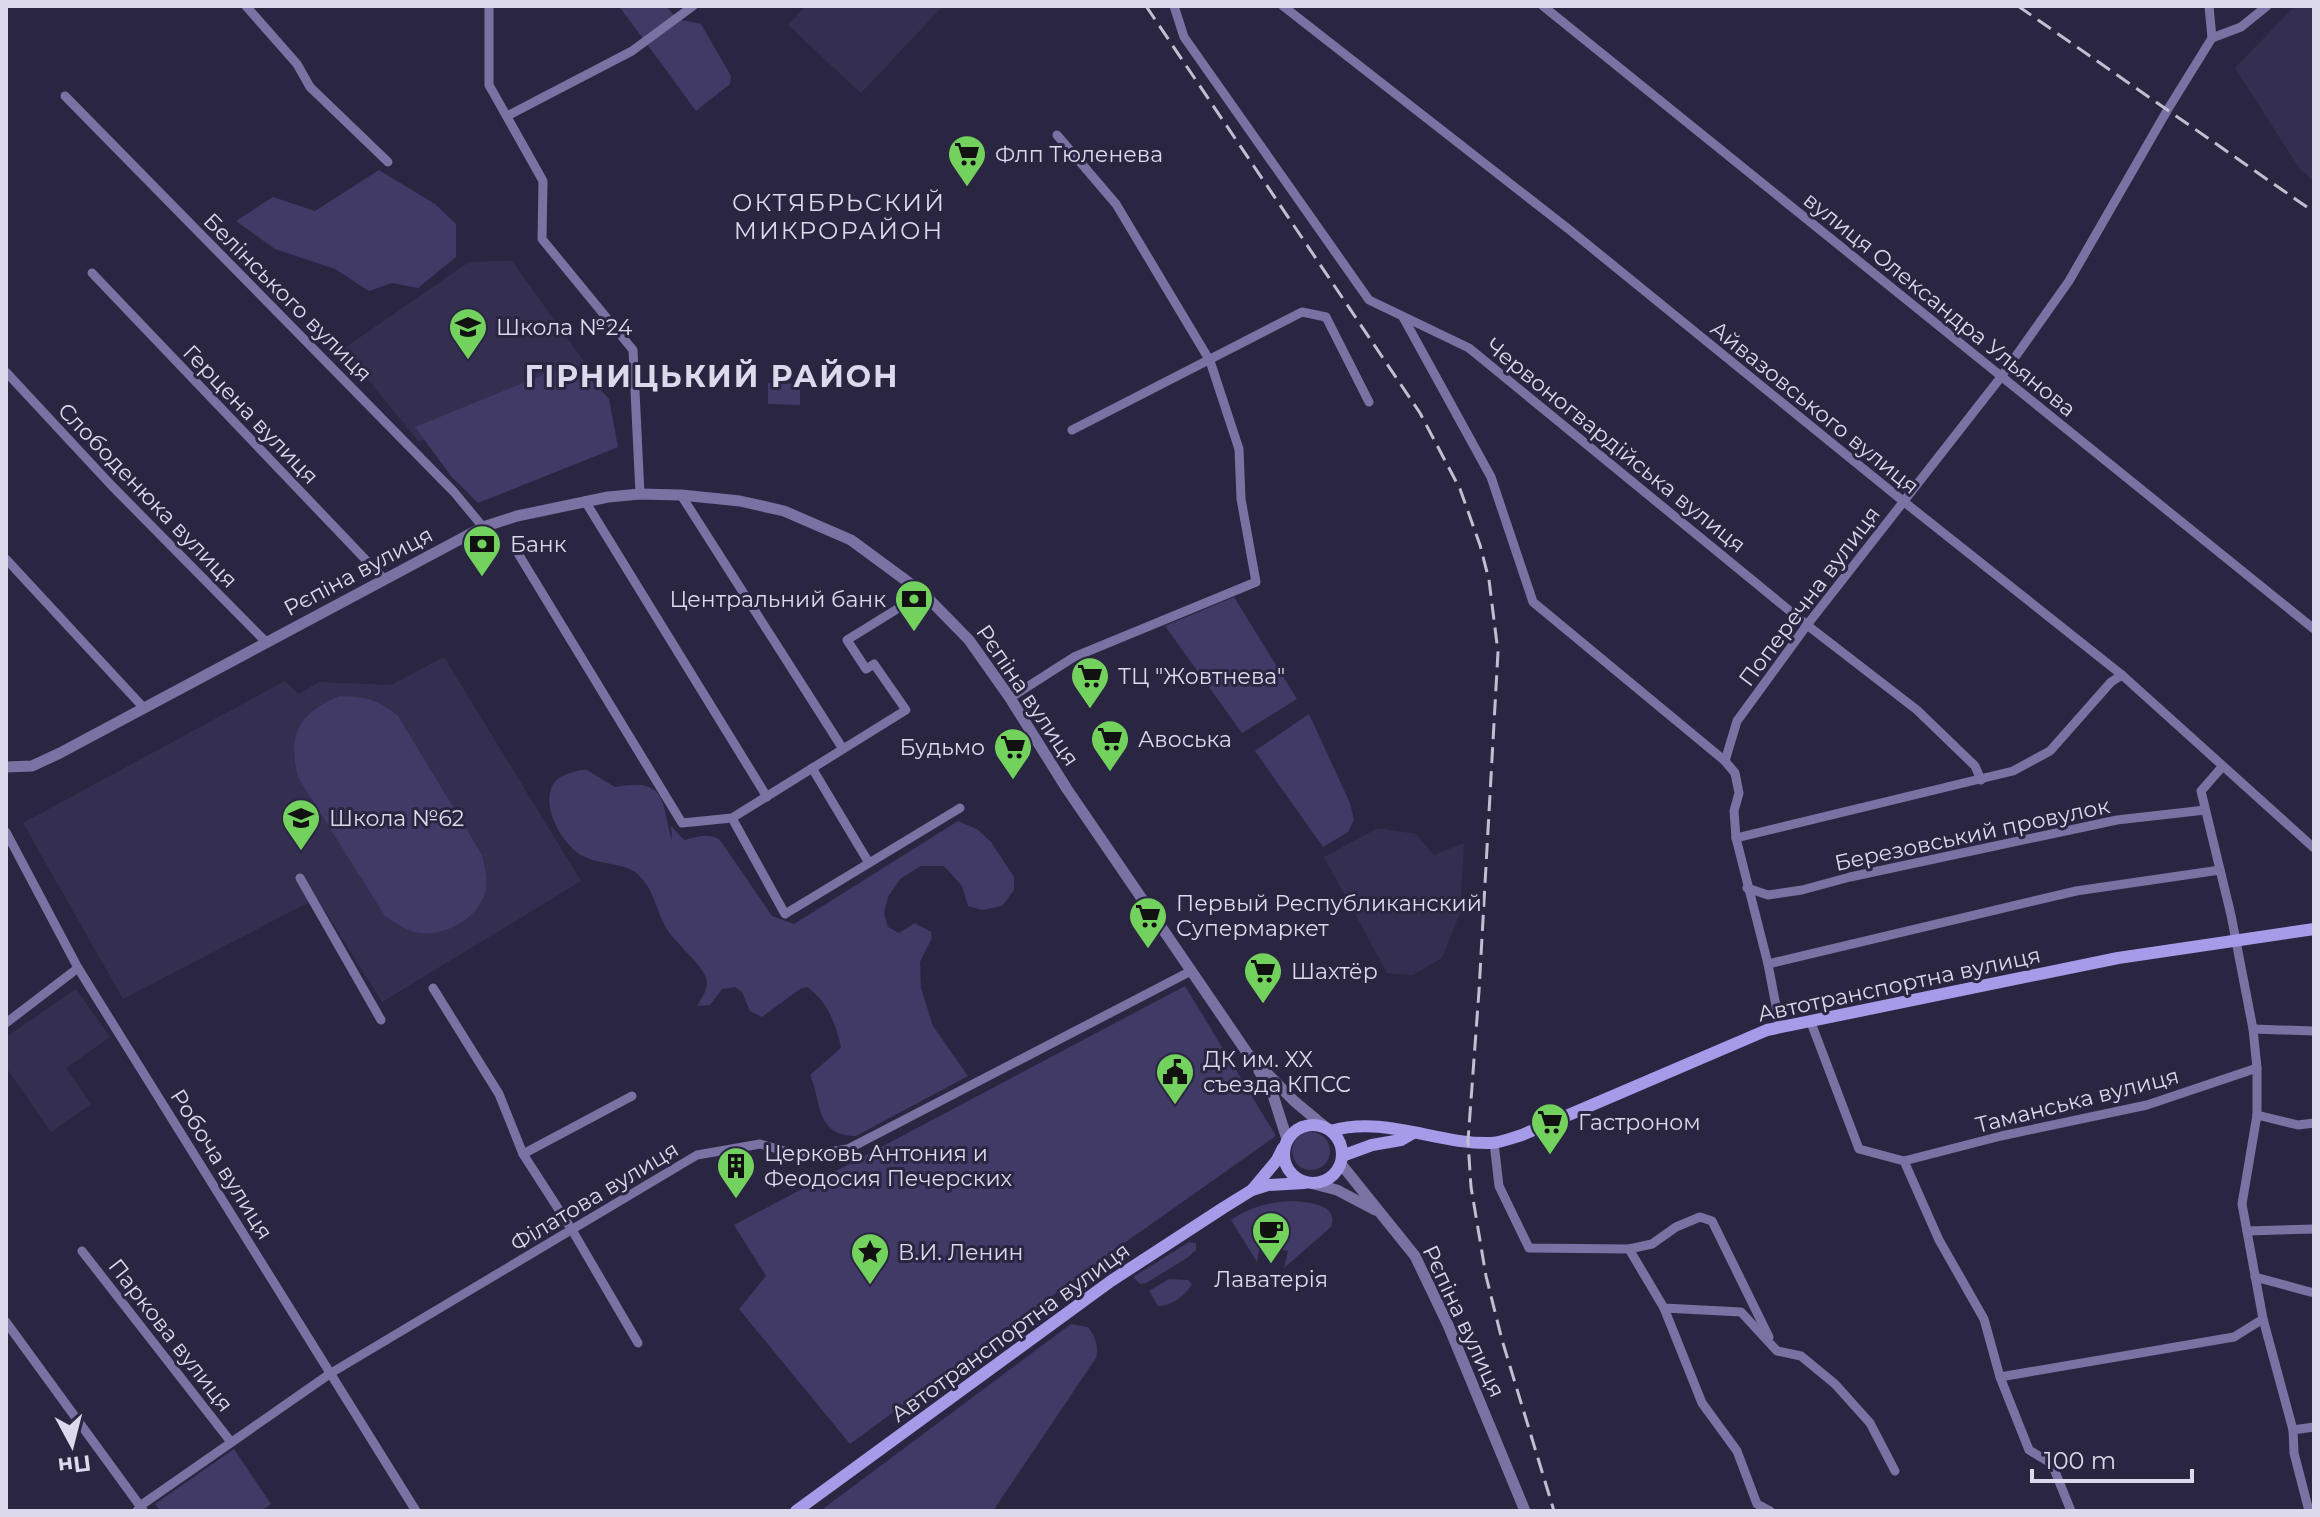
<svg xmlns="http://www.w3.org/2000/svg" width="2320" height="1517" font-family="Montserrat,sans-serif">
	<rect width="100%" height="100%" fill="#2a2641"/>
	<g fill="#342f50">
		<path d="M806,6H943L861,93L788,25Z"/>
		<path d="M2295,6H2314V182L2299,168L2235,68Z"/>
		<path d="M512,261L592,373L419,442L343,349L469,262Z"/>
		<path d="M444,657L581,881L382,1002L317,898L123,999L23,823L285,681L299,694L319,682L391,685Z"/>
		<path d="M1378,828L1416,834L1434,855L1464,843L1460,913L1442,958L1413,975L1387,973L1324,857Z"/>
		<path d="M76,989L110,1037L66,1068L91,1104L51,1132L6,1067V1037Z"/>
	</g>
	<g fill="#413966">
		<path d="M619,6H666L677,19L701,24L731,76L730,84L696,111Z"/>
		<path d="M379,170L435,204L456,224V257L418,288L392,283L369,291L335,269L275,249L236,221L273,197L315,211Z"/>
		<path d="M574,362L609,399L618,447L616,448L478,503L451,476L415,427Z"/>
		<path d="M768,383L800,384V405L768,404Z"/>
		<path d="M1234,597L1297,699L1242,733L1165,626Z"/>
		<path d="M340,696C366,697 378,699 398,716L482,855C485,869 490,885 483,898C473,921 444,936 419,933C406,931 396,923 385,916L299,779C286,736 299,712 340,696Z"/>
		<path d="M1309,714L1350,803L1354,820L1348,832L1323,847L1255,751Z"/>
		<path d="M581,770H587L615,787C667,777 661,800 672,841L671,826L684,840C697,837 708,832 720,840L772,916L794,924L958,821L977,829L991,842L1014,877V890L1002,906L982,910L968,906L962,886L944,866H921L900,879L888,897L884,914L888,927L899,933L915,923L931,932L932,938L920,962L921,988L933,1026L968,1076L856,1136C815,1136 822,1102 810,1075L841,1048C837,1026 827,1000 807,987L800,989L762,1017L750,1011L742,992L735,987L722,989L710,1005L697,1006C702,997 709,989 706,978C702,965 676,943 668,931C658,916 655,895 644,881C629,860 603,867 583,856C563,846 539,805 554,783C561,774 571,773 581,770Z"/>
		<path d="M1185,986L1276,1136L1123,1244L850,1444L739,1309L766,1276L734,1225Z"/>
		<circle cx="1311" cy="1151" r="19"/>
		<path d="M1289,1201C1305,1202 1340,1203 1331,1227L1284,1268L1288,1251L1260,1245L1257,1262L1231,1220C1250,1207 1267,1203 1289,1201Z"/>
		<path d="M1189,1242L1196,1243V1250L1187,1258L1146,1283L1140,1284L1133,1277Z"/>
		<path d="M1169,1279L1188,1280L1192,1284C1185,1296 1171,1306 1158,1306L1149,1291Z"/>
		<path d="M1071,1324L1088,1327C1095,1337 1099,1345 1096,1358L993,1511H820Z"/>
		<path d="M234,1449L271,1504L261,1511H160L155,1504Z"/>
	</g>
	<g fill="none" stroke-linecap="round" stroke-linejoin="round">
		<g stroke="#7972a3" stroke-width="9">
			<path d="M246,6L297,64L310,87L388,162"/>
			<path d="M489,6V85L543,181L542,239L633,350L640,494"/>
			<path d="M1174,6L1184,37L1369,300L1469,348L1807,625L1917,710L1975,766L1981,780"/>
			<path d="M1283,6L1571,231L1903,501L2122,675L2314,848"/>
			<path d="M1543,6L2314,629"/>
			<path d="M2209,6L2212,38"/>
			<path d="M65,96L454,492L483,527"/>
			<path d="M507,116L632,51L693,6"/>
			<path d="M92,273L385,580"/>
			<path d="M1403,317L1491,477L1533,602L1725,761"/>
			<path d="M6,372L112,486L266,642"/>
			<path d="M1072,430L1302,312L1326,317L1369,402"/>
			<path d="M681,495L843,749"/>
			<path d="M585,501L767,797"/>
			<path d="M519,555L682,823L732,818L906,710L874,664L866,669L847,640L923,593"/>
			<path d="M6,559L143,707"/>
			<path d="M1010,698L1074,657L1256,582L1241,499L1239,449L1210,361L1116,204L1057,135"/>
			<path d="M2222,767L2201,791L2231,915L2253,1029L2257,1068V1115L2242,1204L2263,1319L2293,1430L2294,1453L2309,1511"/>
			<path d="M812,768L869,863"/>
			<path d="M732,818L785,914L960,808"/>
			<path d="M6,832L78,968L416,1511"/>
			<path d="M1736,838L2013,771L2050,751L2111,682L2122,675"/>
			<path d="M300,878L381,1020"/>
			<path d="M1747,888L1768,895L1802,890L1850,877L2117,820L2205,810"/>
			<path d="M1768,964L2076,891L2220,870"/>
			<path d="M433,988L499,1094L523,1154L572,1230L638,1343"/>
			<path d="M1810,1020L1859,1149L1904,1161L1939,1240L1984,1319L2000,1377L2029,1450L2052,1464L2071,1511"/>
			<path d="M6,1023L78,968"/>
			<path d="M1780,1027L1768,964L1736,838L1734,811L1739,793L1735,773L1725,761L1737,721L1807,625L2001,377L2069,281L2168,109L2212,38L2241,27L2267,6"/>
			<path d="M2253,1029L2314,1031"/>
			<path d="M2257,1115L2298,1125L2314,1123"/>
			<path d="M1494,1143L1499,1186L1529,1248L1629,1249L1664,1308L1741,1312L1777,1351L1801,1356L1835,1384L1870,1423L1895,1471"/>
			<path d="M523,1154L632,1096"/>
			<path d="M1904,1161L2001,1136L2147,1105L2257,1068"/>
			<path d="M2247,1231L2314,1229"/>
			<path d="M1629,1249L1652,1244L1676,1227L1700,1217L1712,1221L1769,1337"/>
			<path d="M82,1251L231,1442"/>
			<path d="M2255,1277L2314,1293"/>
			<path d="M1664,1308L1702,1403L1737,1451L1757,1504L1770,1511"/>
			<path d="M6,1322L143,1510"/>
			<path d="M2000,1377L2234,1337L2263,1319"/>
			<path d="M2293,1430L2314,1427"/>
			<path d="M137,1511L140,1506L331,1373L697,1155L760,1144L802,1156L848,1149L1191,971"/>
		</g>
		<g stroke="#7972a3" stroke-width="11">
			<path d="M6,767L32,766L60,753L483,527L517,516L608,497L640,494L681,495L740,501L784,511L851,540L923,593L969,640L1010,698L1067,789L1248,1054L1294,1101L1324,1126"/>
			<path d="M1259,1071L1271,1089L1287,1139"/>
			<path d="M1341,1164L1415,1256L1448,1325L1525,1511"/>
			<path d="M1314,1184L1337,1190L1375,1210"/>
		</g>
		<g stroke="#a69be8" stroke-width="12">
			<circle cx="1313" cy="1154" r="29"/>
			<path d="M1331,1131C1385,1115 1438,1145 1492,1143C1502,1142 1512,1138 1522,1135L1767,1030L2118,958L2314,929"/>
			<path d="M1342,1156L1372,1145L1401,1140L1413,1133"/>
			<path d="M1252,1190L1277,1160L1283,1148"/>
			<path d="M796,1511L1111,1281L1223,1208L1252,1190L1268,1185L1304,1183"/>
		</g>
		<g stroke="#c0bed1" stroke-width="3" stroke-dasharray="16 8" stroke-linecap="butt">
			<path d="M1146,6L1420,413L1460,489L1480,545L1489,580L1498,652L1479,991L1468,1141L1471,1187L1486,1276L1502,1340L1554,1511"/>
			<path d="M2018,6L2314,212"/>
		</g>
	</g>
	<defs>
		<symbol id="supermarket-pin" viewBox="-11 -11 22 30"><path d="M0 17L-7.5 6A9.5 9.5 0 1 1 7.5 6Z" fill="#73d25d" stroke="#2a2641"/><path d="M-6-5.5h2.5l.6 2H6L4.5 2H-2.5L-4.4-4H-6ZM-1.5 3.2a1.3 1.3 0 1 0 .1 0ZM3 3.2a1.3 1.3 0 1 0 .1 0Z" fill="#111"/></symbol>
		<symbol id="school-pin" viewBox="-11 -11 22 30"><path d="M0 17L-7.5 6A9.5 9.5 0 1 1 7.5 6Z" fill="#73d25d" stroke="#2a2641"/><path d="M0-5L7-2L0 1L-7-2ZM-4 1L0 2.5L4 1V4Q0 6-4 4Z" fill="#111"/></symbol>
		<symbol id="bank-pin" viewBox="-11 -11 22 30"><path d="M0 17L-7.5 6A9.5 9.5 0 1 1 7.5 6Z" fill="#73d25d" stroke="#2a2641"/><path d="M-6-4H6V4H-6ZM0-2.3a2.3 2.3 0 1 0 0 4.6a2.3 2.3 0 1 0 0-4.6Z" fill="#111"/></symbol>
		<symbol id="civic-pin" viewBox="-11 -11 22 30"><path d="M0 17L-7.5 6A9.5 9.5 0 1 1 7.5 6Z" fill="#73d25d" stroke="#2a2641"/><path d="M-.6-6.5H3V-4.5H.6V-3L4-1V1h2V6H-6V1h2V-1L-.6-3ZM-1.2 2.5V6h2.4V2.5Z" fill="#111"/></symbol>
		<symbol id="building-pin" viewBox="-11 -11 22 30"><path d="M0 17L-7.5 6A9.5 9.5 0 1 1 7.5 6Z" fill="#73d25d" stroke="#2a2641"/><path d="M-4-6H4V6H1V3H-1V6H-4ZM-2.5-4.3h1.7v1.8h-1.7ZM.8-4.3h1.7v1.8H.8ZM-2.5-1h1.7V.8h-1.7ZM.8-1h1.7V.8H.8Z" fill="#111"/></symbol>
		<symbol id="cafe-pin" viewBox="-11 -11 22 30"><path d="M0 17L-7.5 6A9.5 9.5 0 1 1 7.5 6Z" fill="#73d25d" stroke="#2a2641"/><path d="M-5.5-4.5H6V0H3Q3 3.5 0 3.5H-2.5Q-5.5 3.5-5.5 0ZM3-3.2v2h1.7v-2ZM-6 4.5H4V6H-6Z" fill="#111"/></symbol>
		<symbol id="sight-pin" viewBox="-11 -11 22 30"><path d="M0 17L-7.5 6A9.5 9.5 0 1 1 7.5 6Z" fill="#73d25d" stroke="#2a2641"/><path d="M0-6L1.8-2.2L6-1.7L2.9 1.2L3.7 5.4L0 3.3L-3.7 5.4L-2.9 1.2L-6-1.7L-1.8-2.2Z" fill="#111"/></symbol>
	</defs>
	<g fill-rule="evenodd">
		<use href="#supermarket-pin" x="945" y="132" width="44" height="60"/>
		<use href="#school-pin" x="446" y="305" width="44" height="60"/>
		<use href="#bank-pin" x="460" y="522" width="44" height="60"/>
		<use href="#bank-pin" x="892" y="577" width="44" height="60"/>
		<use href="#supermarket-pin" x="1068" y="654" width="44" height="60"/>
		<use href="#supermarket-pin" x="1088" y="717" width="44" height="60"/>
		<use href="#supermarket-pin" x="991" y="725" width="44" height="60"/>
		<use href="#school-pin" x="279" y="796" width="44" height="60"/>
		<use href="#supermarket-pin" x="1126" y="894" width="44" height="60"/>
		<use href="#supermarket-pin" x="1241" y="949" width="44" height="60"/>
		<use href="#civic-pin" x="1153" y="1050" width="44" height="60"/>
		<use href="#supermarket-pin" x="1528" y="1100" width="44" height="60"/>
		<use href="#building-pin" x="714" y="1144" width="44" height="60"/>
		<use href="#cafe-pin" x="1249" y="1209" width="44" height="60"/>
		<use href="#sight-pin" x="848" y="1230" width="44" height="60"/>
	</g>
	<g text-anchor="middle" stroke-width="6" stroke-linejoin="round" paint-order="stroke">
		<g font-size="22" fill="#dbd9eb" stroke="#2a2641" text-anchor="start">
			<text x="995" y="162">Флп Тюленева</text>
			<text x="496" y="335">Школа №24</text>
			<text x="510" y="552">Банк</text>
			<text x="886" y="607" text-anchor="end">Центральний банк</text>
			<text x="1118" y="684">ТЦ "Жовтнева"</text>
			<text x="1138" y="747">Авоська</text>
			<text x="985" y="755" text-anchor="end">Будьмо</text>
			<text x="329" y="826">Школа №62</text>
			<text x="1176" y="911">Первый Республиканский<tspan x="1176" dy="25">Супермаркет</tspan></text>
			<text x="1291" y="979">Шахтёр</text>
			<text x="1203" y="1067">ДК им. XX<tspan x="1203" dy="25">съезда КПСС</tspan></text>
			<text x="1578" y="1130">Гастроном</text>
			<text x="764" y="1161">Церковь Антония и<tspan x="764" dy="25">Феодосия Печерских</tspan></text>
			<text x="898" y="1260">В.И. Ленин</text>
			<text x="1271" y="1287" text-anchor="middle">Лаватерія</text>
		</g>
		<g font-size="22" fill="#dbd9eb" stroke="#2a2641">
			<text transform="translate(288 297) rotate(45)" y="8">Белінського вулиця</text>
			<text transform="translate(1940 304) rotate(39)" y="8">вулиця Олександра Ульянова</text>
			<text transform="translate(1815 407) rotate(39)" y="8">Айвазовського вулиця</text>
			<text transform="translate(251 414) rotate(46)" y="8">Герцена вулиця</text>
			<text transform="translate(1616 445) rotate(39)" y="8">Червоногвардійська вулиця</text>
			<text transform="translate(148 495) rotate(46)" y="8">Слободенюка вулиця</text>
			<text transform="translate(358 571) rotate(-28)" y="8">Рєпіна вулиця</text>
			<text transform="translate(1809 596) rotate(-53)" y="8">Поперечна вулиця</text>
			<text transform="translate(1028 695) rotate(56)" y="8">Рєпіна вулиця</text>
			<text transform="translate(1972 834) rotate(-12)" y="8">Березовський провулок</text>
			<text transform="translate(1899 984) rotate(-12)" y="8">Автотранспортна вулиця</text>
			<text transform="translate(2077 1100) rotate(-14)" y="8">Таманська вулиця</text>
			<text transform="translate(222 1164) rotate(58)" y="8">Робоча вулиця</text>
			<text transform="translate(594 1196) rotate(-31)" y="8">Філатова вулиця</text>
			<text transform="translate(1464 1321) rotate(65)" y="8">Рєпіна вулиця</text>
			<text transform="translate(1010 1332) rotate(-36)" y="8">Автотранспортна вулиця</text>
			<text transform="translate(171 1335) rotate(52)" y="8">Паркова вулиця</text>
		</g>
		<g font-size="24" letter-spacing="2" fill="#dbd9eb" stroke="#2a2641">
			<text x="839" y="211">ОКТЯБРЬСКИЙ<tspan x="839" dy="28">МИКРОРАЙОН</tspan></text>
		</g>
		<g font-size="30" font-weight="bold" letter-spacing="2" fill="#dbd9eb" stroke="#2a2641">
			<text x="712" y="387">ГІРНИЦЬКИЙ РАЙОН</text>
		</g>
	</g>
	<rect width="2320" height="1517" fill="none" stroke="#dbd9eb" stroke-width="16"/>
	<g transform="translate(72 1445) rotate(173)" stroke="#2a2641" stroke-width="6" paint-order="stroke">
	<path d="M0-6L14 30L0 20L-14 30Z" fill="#dbd9eb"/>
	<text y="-12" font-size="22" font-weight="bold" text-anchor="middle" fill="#dbd9eb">Пн</text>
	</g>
	<path d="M2032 1469v12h160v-12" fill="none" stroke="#dbd9eb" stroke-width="4"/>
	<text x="2044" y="1469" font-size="24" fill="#dbd9eb" stroke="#2a2641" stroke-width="6" paint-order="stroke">100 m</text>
</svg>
